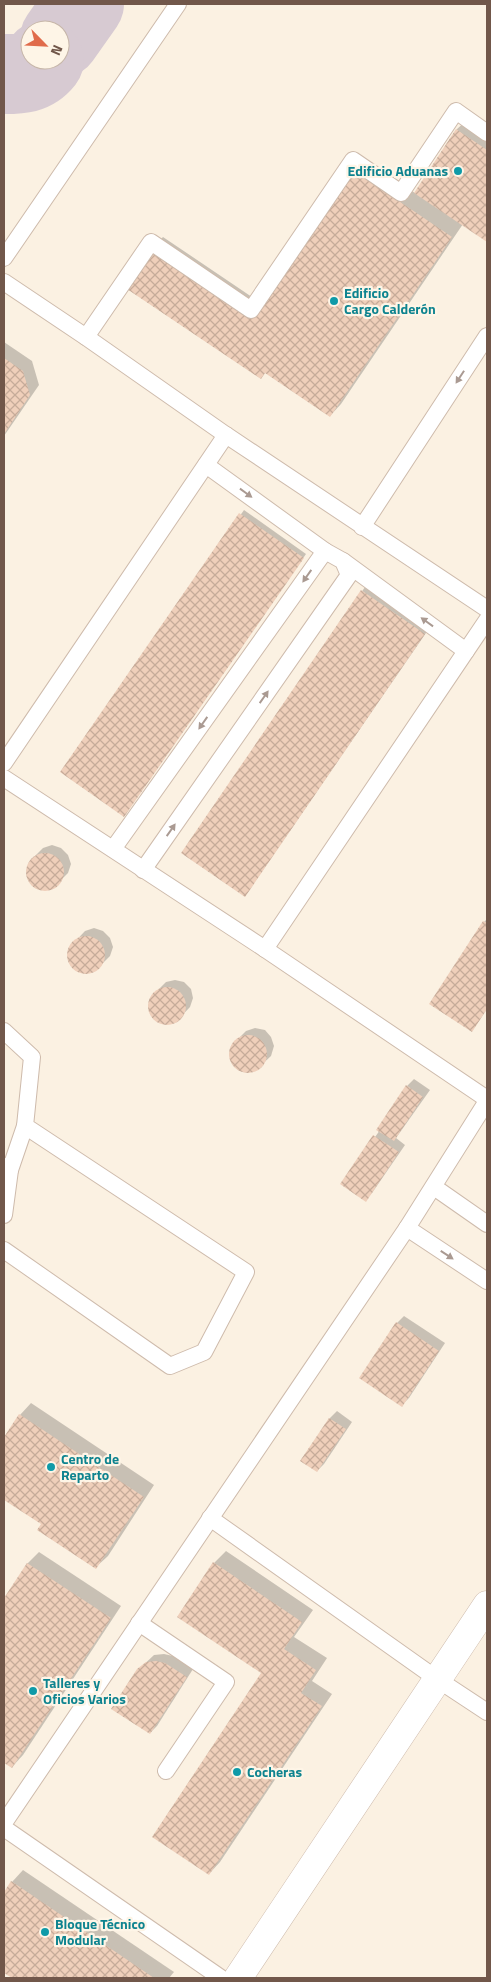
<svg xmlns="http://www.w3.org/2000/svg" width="491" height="1982" font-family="'Titillium Web',sans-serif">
	<defs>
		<pattern id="building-cross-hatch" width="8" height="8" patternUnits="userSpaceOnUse" patternTransform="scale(1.25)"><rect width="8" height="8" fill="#efcfba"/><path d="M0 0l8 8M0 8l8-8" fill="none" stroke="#c6ab99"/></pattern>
	</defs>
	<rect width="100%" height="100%" fill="#fbf1e2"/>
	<g fill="#0003">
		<path d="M467,120L487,133V240L463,224L341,404L330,416L266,372L261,378L152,248L163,237L261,303L363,158L415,193L457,129Z"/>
		<path d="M4,342L32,361L39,385L4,436Z"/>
		<path d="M244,510L306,554L124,816L61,772Z"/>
		<path d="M365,587L428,630L245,896L183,853Z"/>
		<path d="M52,845L61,848L68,855L71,864L68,873L53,888L44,890L35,888L29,881L26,872L29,862L43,848Z"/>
		<path d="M487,919V1009L472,1031L484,922Z"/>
		<path d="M94,928L103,931L110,938L113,947L110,956L95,971L86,973L77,971L70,964L68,955L71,946L85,931Z"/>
		<path d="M175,980L184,982L191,989L193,998L190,1007L176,1022L167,1024L158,1022L151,1015L148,1006L151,997L166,982Z"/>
		<path d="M255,1028L265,1030L271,1037L274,1046L271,1056L256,1070L247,1073L238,1070L232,1064L229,1054L232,1045L246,1031Z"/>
		<path d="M414,1079L430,1090L396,1138L405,1145L372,1193L365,1200L342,1184L380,1130L407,1086Z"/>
		<path d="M404,1316L445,1343L409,1398L402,1405L397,1323Z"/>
		<path d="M31,1403L154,1485L108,1556L96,1567L43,1524L4,1498V1439L20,1415Z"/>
		<path d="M337,1411L352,1422L324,1464L317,1471L302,1461L330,1418Z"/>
		<path d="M226,1551L313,1610L294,1637L327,1658L312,1681L332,1694L220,1862L209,1874L263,1673L214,1563Z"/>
		<path d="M39,1552L121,1606L23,1755L12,1767L4,1762V1600L28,1563Z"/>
		<path d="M164,1654L173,1656L193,1669L157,1726L150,1733L138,1670L154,1655Z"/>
		<path d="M23,1870L174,1972L169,1978H14L4,1971V1894L12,1882Z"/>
	</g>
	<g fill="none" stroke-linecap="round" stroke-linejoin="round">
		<g stroke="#d7cad2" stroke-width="80">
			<path d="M60,38L84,4"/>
			<path d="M4,74C20,74 33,74 44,60"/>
		</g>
	</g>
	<g fill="url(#building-cross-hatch)">
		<path d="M456,129L487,150V242L414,193Z"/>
		<path d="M350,168L452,237L330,417L265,373L261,379L124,287L151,247L251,315Z"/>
		<path d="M4,358L23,371L30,395L4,434Z"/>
		<path d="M239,513L304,558L124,817L60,772Z"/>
		<path d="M361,590L425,634L245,897L181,853Z"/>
		<circle cx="45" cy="872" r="19"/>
		<path d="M483,921L487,923V1009L472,1032L429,1004Z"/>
		<circle cx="86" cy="955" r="19"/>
		<circle cx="167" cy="1006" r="19"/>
		<circle cx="248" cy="1054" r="19"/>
		<path d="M406,1085L423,1097L394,1141L376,1130Z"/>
		<path d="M373,1135L399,1152L366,1202L340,1184Z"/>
		<path d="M396,1322L439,1351L402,1407L359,1378Z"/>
		<path d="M19,1414L144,1497L96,1569L37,1530L41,1524L4,1500V1437Z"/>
		<path d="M329,1418L346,1429L317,1472L300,1461Z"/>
		<path d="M213,1562L302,1622L284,1649L316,1670L301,1693L322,1706L209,1875L152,1837L261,1673L177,1617Z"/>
		<path d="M27,1563L111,1618L12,1768L4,1763V1598Z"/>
		<path d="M156,1661L165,1663L187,1677L150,1734L111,1709L137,1669L146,1662Z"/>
		<path d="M11,1881L154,1978H12L4,1973V1892Z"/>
	</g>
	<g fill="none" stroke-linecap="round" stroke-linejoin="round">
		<defs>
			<g id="service">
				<path d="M4,258L178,4"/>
				<path d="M4,282L86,337L226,435L487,609"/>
				<path d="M86,337L151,242L251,310L353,160L401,193L456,111L487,133"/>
				<path d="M206,465L325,551"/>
				<path d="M362,527L487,336"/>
				<path d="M343,561L466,651"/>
				<path d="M4,763L226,435"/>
				<path d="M4,778L265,949L487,1099"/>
				<path d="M113,849L325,551L343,561L349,575L143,870"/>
				<path d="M265,949L487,620"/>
				<path d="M4,1031L32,1057L25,1126L246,1272L204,1352L170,1366L4,1250"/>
				<path d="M4,1166L10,1170L4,1215"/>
				<path d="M10,1170L25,1126"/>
				<path d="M434,1187L487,1224"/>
				<path d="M407,1228L487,1281"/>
				<path d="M210,1518L437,1679L487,1712"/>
				<path d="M139,1623L226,1682L166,1771"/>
				<path d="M4,1823L407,1228L487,1101"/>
				<path d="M4,1828L221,1978"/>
			</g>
			<path id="minor" d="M238,1978L487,1605"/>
		</defs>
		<use href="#service" stroke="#cebbac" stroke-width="18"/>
		<use href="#minor" stroke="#cebbac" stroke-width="29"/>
		<use href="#service" stroke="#fff" stroke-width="16"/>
		<use href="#minor" stroke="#fff" stroke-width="28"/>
	</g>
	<defs><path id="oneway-solid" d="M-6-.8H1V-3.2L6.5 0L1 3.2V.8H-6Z" transform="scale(1.25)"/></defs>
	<g fill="#aa9a92">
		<use href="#oneway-solid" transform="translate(460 377) rotate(123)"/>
		<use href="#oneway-solid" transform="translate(246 493) rotate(36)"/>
		<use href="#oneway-solid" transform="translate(307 576) rotate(125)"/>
		<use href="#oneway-solid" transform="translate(427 622) rotate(-144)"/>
		<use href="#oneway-solid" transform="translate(264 697) rotate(-55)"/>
		<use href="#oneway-solid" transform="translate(203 723) rotate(125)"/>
		<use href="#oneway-solid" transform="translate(171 830) rotate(-55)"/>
		<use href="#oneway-solid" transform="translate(447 1255) rotate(33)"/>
	</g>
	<g fill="#0f9aa8" stroke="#fef5e7" stroke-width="2">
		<circle cx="458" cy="171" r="5"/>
		<circle cx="334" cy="301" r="5"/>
		<circle cx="51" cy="1467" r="5"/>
		<circle cx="33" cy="1691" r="5"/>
		<circle cx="237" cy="1772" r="5"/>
		<circle cx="45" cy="1932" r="5"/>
	</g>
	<g text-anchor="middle" stroke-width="4.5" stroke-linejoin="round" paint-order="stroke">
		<g font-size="14" font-weight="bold" fill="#0d838f" stroke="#fef5e7" text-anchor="start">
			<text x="448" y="176" text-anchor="end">Edificio Aduanas</text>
			<text x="344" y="298">Edificio<tspan x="344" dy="16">Cargo Calderón</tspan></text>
			<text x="61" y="1464">Centro de<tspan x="61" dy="16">Reparto</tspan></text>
			<text x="43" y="1688">Talleres y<tspan x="43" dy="16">Oficios Varios</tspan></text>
			<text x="247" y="1777">Cocheras</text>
			<text x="55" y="1929">Bloque Técnico<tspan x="55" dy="16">Modular</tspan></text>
		</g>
	</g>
	<rect width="491" height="1982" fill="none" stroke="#71574a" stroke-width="10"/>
	<g transform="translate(45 45) rotate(114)"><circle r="24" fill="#fef5e7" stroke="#c6b6a8"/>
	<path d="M0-4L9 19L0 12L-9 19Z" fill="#e06b4b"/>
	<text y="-8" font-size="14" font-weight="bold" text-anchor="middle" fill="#71574a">N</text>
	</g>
</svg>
